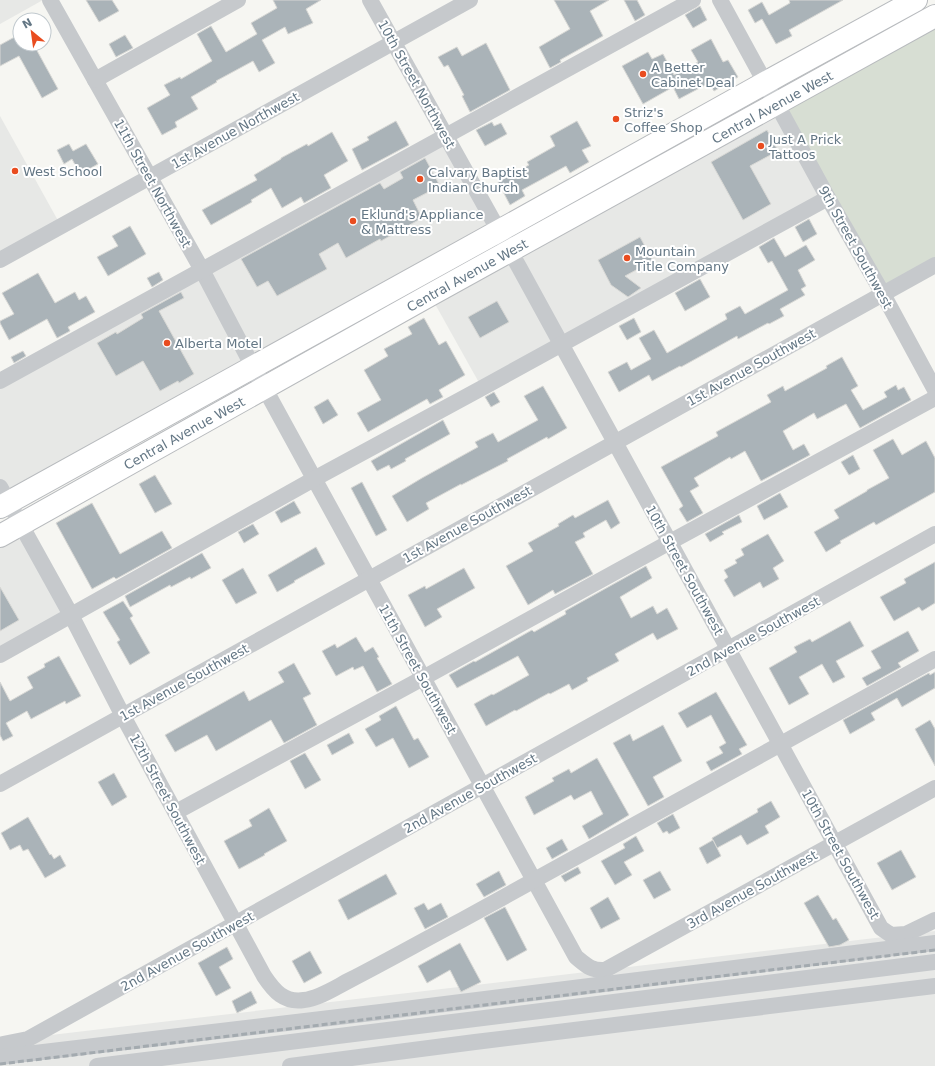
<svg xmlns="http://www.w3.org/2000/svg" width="935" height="1066" font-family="'DejaVu Sans',sans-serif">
	<rect width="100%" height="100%" fill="#f6f6f2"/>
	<g fill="#e7e8e6">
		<path d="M0,0H43L0,24Z"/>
		<path d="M776,104L828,198L482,388L430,295Z"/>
		<path d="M0,116L61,226L0,260Z"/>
		<path d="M445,136L499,231L0,507V381Z"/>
		<path d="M21,524L71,615L0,655V536Z"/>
		<path d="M935,931V1066H0V1041Z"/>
	</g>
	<path fill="#d7ded3" d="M935,16V265L883,294L776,104Z"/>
	<g fill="#aab3b8" stroke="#d8d8d5">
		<path d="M86,0H112L119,11L99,22Z"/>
		<path d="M273,0H321L306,9L313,23L288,34L285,27L262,40L275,63L259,72L253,61L216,81L217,82L191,97L198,109L175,122L177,127L162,135L147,108L170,95L164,85L180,77L181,79L212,61L197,34L211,26L226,52L257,34L251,23L277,8Z"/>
		<path d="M554,0H609L590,11L603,36L560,60L561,62L550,68L539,47L570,29Z"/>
		<path d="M624,0H637L645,15L635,21Z"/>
		<path d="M789,0H843L789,30L792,36L776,44L762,19L755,23L748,10L762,2L769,15L790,3Z"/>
		<path d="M700,6L707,20L693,28L685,15Z"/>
		<path d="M20,34V44H40L35,47L58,89L42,98L19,56L0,66V45Z"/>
		<path d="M125,35L133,48L116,57L109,44Z"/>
		<path d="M711,39L723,62L728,60L738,77L714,91L709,83L679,99L673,87L643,104L622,66L648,52L652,59L663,54L674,75L698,62L691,50Z"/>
		<path d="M486,43L510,90L470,112L462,96L464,95L448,65L444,67L438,57L457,47L462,56Z"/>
		<path d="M396,121L409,145L362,170L352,149L369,140L367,137Z"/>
		<path d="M577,121L591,146L582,150L589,162L570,173L566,166L522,190L525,196L510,205L498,182L529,165L527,162L555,146L550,136Z"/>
		<path d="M492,122L494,126L501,123L507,134L485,146L476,130Z"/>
		<path d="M767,130L778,151L750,166L771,204L743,220L711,162Z"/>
		<path d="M332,132L348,161L324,175L331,188L304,203L301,197L282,208L271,188L251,200L252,202L211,225L202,210L257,180L254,175L281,159V158L307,144L308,146Z"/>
		<path d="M69,144L73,151L86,144L98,164L80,174L72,159L64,164L57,150Z"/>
		<path d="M425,158L440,186L413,200L422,218L381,241L380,239L346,258L338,243L319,254L327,269L277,296L268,281L257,287L241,259L380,183L384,189L403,178L400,172Z"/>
		<path d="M809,219L817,234L803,242L795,227Z"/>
		<path d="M130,226L146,254L108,276L97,257L118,246L112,236Z"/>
		<path d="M640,237L653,261L625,276L641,288L628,297L611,285L598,260Z"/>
		<path d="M774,238L785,257L806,245L815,260L798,270L806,286L801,289L805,295L780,309L784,316L769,324L768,323L738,339L737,336L681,367L680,366L652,381L649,375L619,392L608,372L627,362L631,370L651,359L639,338L654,330L667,353L727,319L725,314L740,306L745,314L788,290L772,261L768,263L759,247Z"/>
		<path d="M159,272L163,280L152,287L147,278Z"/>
		<path d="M38,273L55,303L75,292L79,300L86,296L95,312L68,327L70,331L57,338L47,319L9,340L0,323V321L14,314L2,293Z"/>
		<path d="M700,279L710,297L685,311L675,293Z"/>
		<path d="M181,292L184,298L159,311L194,374L179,383L178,381L160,391L143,361L116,376L97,343L116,332L117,334L143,318L141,314Z"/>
		<path d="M497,301L509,322L480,338L468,317Z"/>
		<path d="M424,318L439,345L446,341L465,375L439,390L443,397L430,404L427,399L368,432L357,413L381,400L364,370L388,356L384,349L412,334L408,327Z"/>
		<path d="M634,318L641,332L627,340L619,326Z"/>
		<path d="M23,351L26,356L14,363L11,357Z"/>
		<path d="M842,357L858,386L851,390L863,410L887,397L884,392L896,385L898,390L904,387L911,400L860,428L846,404L817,419L814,413L783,431L793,450L804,444L810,455L761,481L745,451L731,459L730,457L694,478L699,486L690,491L703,513L687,522L679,509L683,506L661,467L718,436L716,432L771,402L767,395L783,386L785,391L827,368L826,366Z"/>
		<path d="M543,386L567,428L548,439L547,437L507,459L508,461L461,485V484L426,503L429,509L407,522L392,496L422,478L478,447L475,442L493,433L498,442L538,420L524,396Z"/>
		<path d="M494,392L500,402L491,407L485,397Z"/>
		<path d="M328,399L338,415L323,424L314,407Z"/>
		<path d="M443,420L450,434L405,459L406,461L391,469L389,465L377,471L371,461Z"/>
		<path d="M893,439L902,455L926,441L935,458V492L876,525L874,522L840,541L841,543L826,552L814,532L839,518L834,510L867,491V490L889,478L873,450Z"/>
		<path d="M853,455L860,469L849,475L841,462Z"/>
		<path d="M155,475L172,504L155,513L139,484Z"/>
		<path d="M362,482L387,530L376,536L351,488Z"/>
		<path d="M780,493L788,507L764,520L757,506Z"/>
		<path d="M608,500L620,523L611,529L606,520L583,533L585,537L575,542L593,574L555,594L553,590L528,605L506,566L533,551L528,543L559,526L558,524L573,515L575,518Z"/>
		<path d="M294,501L301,513L281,523L275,512Z"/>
		<path d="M92,503L120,554L162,531L172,548L116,579L114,577L92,589L56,523Z"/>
		<path d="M739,515L742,522L722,532L724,534L710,542L705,534Z"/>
		<path d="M253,524L259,534L244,543L238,532Z"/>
		<path d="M768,534L784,561L773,568L779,579L763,588L760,582L734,597L724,580L728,577L724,570L737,563L735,560L744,555L741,549Z"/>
		<path d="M316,547L325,564L294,581L295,582L277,592L268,575Z"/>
		<path d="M202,553L211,568L191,579L190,577L171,587L170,585L130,607L125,596Z"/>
		<path d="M935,562V603L922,611L919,607L894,621L880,597L906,583L904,579Z"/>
		<path d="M646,566L652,578L620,597L631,618L653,606L657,614L667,608L678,629L657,640L653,633L615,654L619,661L587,678L588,681L572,690L569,684L550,694L549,693L516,711L515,710L486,726L474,704L492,694L493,695L529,675L518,656L457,688L449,675L474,661L475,662L532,630L534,632L566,614L565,611Z"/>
		<path d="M243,568L257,593L236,604L222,580Z"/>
		<path d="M464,568L475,588L437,609L442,617L425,627L408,595L425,586L426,589Z"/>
		<path d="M0,587L19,620L0,631Z"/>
		<path d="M123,601L133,616L130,618L150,653L130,665L117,642L120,640L103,612Z"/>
		<path d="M850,621L864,646L836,661L845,677L833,683L822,664L799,677L809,694L789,705L769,668L797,652L794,647L810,639L812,642Z"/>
		<path d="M908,631L919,651L898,663L901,667L867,686L862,678L881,668L871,651Z"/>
		<path d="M356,637L365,652L373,647L379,657L377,658L392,684L377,692L363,666L354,670L353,667L336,676L322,651L335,644L337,648Z"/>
		<path d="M59,656L81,696L66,704L65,701L31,719L27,711L6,723L13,736L3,741L0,735V682L10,701L33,688L27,677L45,667L44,664Z"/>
		<path d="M294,663L311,694L303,698L317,725L284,743L271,720L216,751L207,735L175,752L165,735L244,691L249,701L284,682L278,672Z"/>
		<path d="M935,672V688L902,707L897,698L871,713L875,720L850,734L843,720L929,673L930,675Z"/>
		<path d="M716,692L747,745L739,749L742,754L711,771L706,762L723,753L719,747L726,743L711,715L687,728L678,713Z"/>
		<path d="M396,706L414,740L418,738L429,757L409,768L393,738L376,747L365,729L381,720L379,716Z"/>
		<path d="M930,720L935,729V766L915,729Z"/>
		<path d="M663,725L682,761L653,777L664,797L648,806L613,743L630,734L633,741Z"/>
		<path d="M349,733L354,743L332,755L327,745Z"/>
		<path d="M305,753L321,780L305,789L290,761Z"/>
		<path d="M597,758L629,815L589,839L582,826L603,814L591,791L574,800L571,795L534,815L525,797L554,781L552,778L569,769L571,773Z"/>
		<path d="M114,773L127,797L112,806L98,782Z"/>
		<path d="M771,801L780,817L765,826L769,833L747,845L741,835L717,848L712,838L758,812L757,809Z"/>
		<path d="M269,808L287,841L264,854L265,855L239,869L224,841L252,826L249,820Z"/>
		<path d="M673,814L680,828L669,834L667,831L663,833L657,823Z"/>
		<path d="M28,817L50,855L51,854L54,859L60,855L66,866L45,878L28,849L23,851L20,845L10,850L1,833Z"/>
		<path d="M636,836L644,851L624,862L632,875L615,885L601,861L625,848L623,844Z"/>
		<path d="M562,839L568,850L552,859L546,848Z"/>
		<path d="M713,840L721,856L707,864L699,848Z"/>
		<path d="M901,850L916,877L892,890L877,863Z"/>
		<path d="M578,867L581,873L565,882L561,876Z"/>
		<path d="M499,871L506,885L484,897L476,884Z"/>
		<path d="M660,871L671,890L654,899L643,880Z"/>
		<path d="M386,874L397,894L348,920L338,900Z"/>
		<path d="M818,895L833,920L836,918L849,940L840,945L829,947L804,903Z"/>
		<path d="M608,897L620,919L601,929L590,908Z"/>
		<path d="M424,903L428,910L441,903L448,917L425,929L414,908Z"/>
		<path d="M505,907L527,950L507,961L484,918Z"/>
		<path d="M460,943L481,982L461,992L450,970L427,983L418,966Z"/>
		<path d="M227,947L233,959L219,967L231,988L216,996L198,963Z"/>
		<path d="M310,951L322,973L304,983L292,961Z"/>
		<path d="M251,991L257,1003L237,1013L232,1001Z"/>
	</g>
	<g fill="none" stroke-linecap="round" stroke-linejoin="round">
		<defs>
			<g id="highway">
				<path d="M0,507L499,231L781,74L916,0"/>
				<path d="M0,536L430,295L935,16"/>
			</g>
		</defs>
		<use href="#highway" stroke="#b8bbbe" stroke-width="24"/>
		<g stroke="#c6c9cc" stroke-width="16">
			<path d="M50,0L202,270L253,367L576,957C586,965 591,971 605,970L935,788"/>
			<path d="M370,0L519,267L881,928L891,935L906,934L935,920"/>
			<path d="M720,0L828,198L883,294L935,390"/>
			<path d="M95,80L238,0"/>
			<path d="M0,260L470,0"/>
			<path d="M0,381L693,0"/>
			<path d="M0,487L71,615L123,716L264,976C274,991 284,1003 304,1000C320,998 336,987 350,980C387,961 424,940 462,920C620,833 777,745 935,659"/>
			<path d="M0,655L314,479L482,388L828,198"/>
			<path d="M0,784L935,265"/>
			<path d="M176,812L423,678L670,542L935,398"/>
			<path d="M3,1044L28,1039L935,534"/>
			<path d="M0,1057L389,1011L935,943"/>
			<path d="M97,1066L935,962"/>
			<path d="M290,1066L475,1042L935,986"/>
		</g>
		<use href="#highway" stroke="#fff" stroke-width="22"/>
		<path stroke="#a3aaaf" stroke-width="3" stroke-dasharray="6 3" stroke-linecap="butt" d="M0,1064L935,950"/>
	</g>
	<g fill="#e94c1f" stroke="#fff" stroke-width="1.5">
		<circle cx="643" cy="74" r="4"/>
		<circle cx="616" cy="119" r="4"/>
		<circle cx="761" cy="146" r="4"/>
		<circle cx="15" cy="171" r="4"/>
		<circle cx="420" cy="179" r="4"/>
		<circle cx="353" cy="221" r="4"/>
		<circle cx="627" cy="258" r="4"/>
		<circle cx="167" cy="343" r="4"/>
	</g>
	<g text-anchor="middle" stroke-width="4" stroke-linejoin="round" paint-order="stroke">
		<g font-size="13" fill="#647785" stroke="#fff" text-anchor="start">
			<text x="651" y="72">A Better<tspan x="651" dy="15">Cabinet Deal</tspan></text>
			<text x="624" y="117">Striz's<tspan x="624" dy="15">Coffee Shop</tspan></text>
			<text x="769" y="144">Just A Prick<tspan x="769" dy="15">Tattoos</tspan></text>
			<text x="23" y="176">West School</text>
			<text x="428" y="177">Calvary Baptist<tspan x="428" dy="15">Indian Church</tspan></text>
			<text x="361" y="219">Eklund's Appliance<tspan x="361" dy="15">&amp; Mattress</tspan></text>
			<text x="635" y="256">Mountain<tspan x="635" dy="15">Title Company</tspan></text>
			<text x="175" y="348">Alberta Motel</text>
		</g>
		<g font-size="13" fill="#647785" stroke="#fff">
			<text transform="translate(417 84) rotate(61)" y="5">10th Street Northwest</text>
			<text transform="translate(772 107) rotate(-29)" y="5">Central Avenue West</text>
			<text transform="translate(235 130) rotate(-29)" y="5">1st Avenue Northwest</text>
			<text transform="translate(153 183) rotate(61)" y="5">11th Street Northwest</text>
			<text transform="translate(856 247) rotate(61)" y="5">9th Street Southwest</text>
			<text transform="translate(467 275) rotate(-29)" y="5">Central Avenue West</text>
			<text transform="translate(751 367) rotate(-29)" y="5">1st Avenue Southwest</text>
			<text transform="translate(184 433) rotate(-29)" y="5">Central Avenue West</text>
			<text transform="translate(467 524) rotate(-29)" y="5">1st Avenue Southwest</text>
			<text transform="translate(685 570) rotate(61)" y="5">10th Street Southwest</text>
			<text transform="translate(753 636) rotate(-29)" y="5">2nd Avenue Southwest</text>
			<text transform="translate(418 669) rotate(61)" y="5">11th Street Southwest</text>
			<text transform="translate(184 682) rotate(-29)" y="5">1st Avenue Southwest</text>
			<text transform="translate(470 793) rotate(-29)" y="5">2nd Avenue Southwest</text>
			<text transform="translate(168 799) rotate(62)" y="5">12th Street Southwest</text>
			<text transform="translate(841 854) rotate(61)" y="5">10th Street Southwest</text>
			<text transform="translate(752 889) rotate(-29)" y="5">3rd Avenue Southwest</text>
			<text transform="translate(187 951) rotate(-29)" y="5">2nd Avenue Southwest</text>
		</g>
	</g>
	<g transform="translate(32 32) rotate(331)"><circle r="19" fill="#ffffff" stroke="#c1c9ce"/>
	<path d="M0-3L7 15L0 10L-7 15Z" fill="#e94c1f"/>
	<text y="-6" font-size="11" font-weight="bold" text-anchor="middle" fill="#647785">N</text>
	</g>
</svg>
